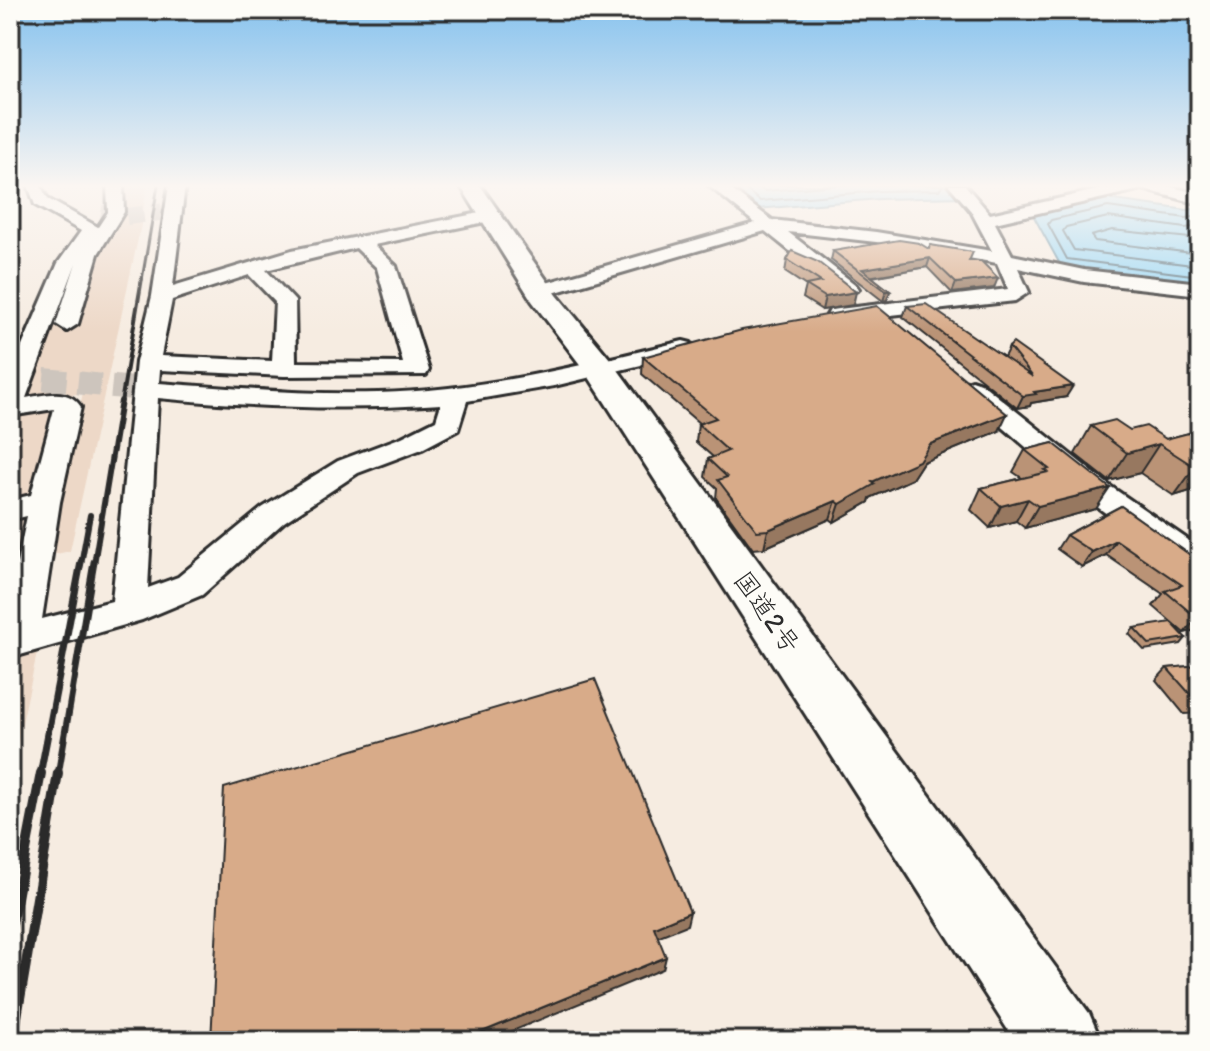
<svg xmlns="http://www.w3.org/2000/svg" width="1210" height="1051" font-family="'Balsamiq Sans','Klee One',sans-serif">
	<rect width="100%" height="100%" fill="#f6ece1"/>
	<filter id="ink" filterUnits="userSpaceOnUse"><feTurbulence type="fractalNoise" baseFrequency=".0125" numOctaves="2"/><feDisplacementMap in="SourceGraphic" scale="16" xChannelSelector="R" yChannelSelector="G"/><feConvolveMatrix kernelMatrix="1 2 1 2 8 2 1 2 1" color-interpolation-filters="sRGB"/></filter>
	<g filter="url(#ink)">
		<g fill="#edd8c7">
			<path d="M111,185H147L141,225L70,551L43,557L83,393L22,403L75,263L112,211Z"/>
			<path d="M60,406L36,494L10,500V415Z"/>
			<path d="M36,510L10,614V516Z"/>
			<path d="M37,653L10,780V660Z"/>
		</g>
		<g fill="#94d6f6" stroke="#6a92a5" stroke-width="2">
			<path d="M724,185H947L962,197L880,199L756,209L732,191L739,189Z"/>
			<path d="M1107,199L1187,210L1200,208V284L1061,266L1033,215Z"/>
		</g>
		<g fill="none" stroke-linecap="round" stroke-linejoin="round">
			<g stroke="#556f7c" stroke-width="2">
				<path d="M740,185L760,201L879,191L939,190L943,185"/>
				<path d="M756,185L764,191L837,185"/>
				<path d="M1200,216L1186,218L1108,207L1051,220L1048,224L1067,259L1200,276"/>
				<path d="M1200,226L1185,228L1108,217L1066,227L1063,231L1074,250L1200,266"/>
				<path d="M1200,239L1112,230L1091,236L1095,241L1200,254"/>
			</g>
			<path stroke="#cdc5bd" stroke-width="17" stroke-dasharray="17 9" stroke-linecap="butt" d="M101,213L123,217L162,212"/>
			<path stroke="#cdc5bd" stroke-width="23" stroke-dasharray="23 11" stroke-linecap="butt" d="M10,376L159,391"/>
			<defs>
				<g id="minor">
					<path d="M28,185H40L48,199L98,227L108,212L107,185H123L124,212L98,254L78,324L67,331L56,324L76,263L26,398C46,395 68,387 81,407L60,502L42,619L112,601L136,362L152,296L169,185H185L173,286L292,250L490,211L498,216L490,221L374,245L396,266L429,370L426,375L284,376L160,370L159,383C232,388 304,395 378,393C481,391 583,365 683,341L691,343L695,348L691,353L554,386L467,401L458,430L422,449L358,473L284,522L202,595L142,620L10,658V597L27,516L10,520V500L31,495L54,409L10,416V374L58,263L81,231L35,205ZM356,248L377,268L403,363L296,362L295,301L266,270ZM249,275L275,302L272,361L161,356L172,300ZM158,398C252,407 346,411 441,404L436,420L402,437L338,461L262,508L178,577L148,588Z"/>
					<path d="M708,185H725L772,220L876,232L992,251L971,211L949,185H965L990,214L1119,185H1164L1200,194V204L1142,189L995,223L1012,255L1084,270L1200,283V295L1084,282L1018,268L1029,292L1015,301L838,321L827,315L830,310L1008,289L997,263L876,242L788,232L856,285L859,289L849,295L842,293L765,231L546,295L539,297L529,291L532,287L755,223Z"/>
					<path d="M972,380L981,383L1110,486L1200,548V577L1188,574L1088,500L963,393L959,388L963,383Z"/>
				</g>
				<path id="highway" d="M460,185H480L557,295L610,359L1089,1013L1101,1041H1015L585,371L532,301Z"/>
			</defs>
			<use href="#minor" stroke="#2b2b2b" stroke-width="6"/>
			<use href="#highway" stroke="#2b2b2b" stroke-width="6"/>
			<use href="#minor" fill="#fdfcf7" fill-rule="evenodd"/>
			<use href="#highway" fill="#fdfcf7" fill-rule="evenodd"/>
			<path stroke="#2b2b2b" stroke-width="3" d="M142,280L158,185"/>
			<path stroke="#2b2b2b" stroke-width="4" d="M121,403L142,278"/>
			<g stroke="#2b2b2b" stroke-width="6">
				<path d="M81,564L90,515"/>
				<path d="M94,564L121,401"/>
			</g>
			<g stroke="#2b2b2b" stroke-width="7">
				<path d="M40,775L81,562"/>
				<path d="M58,775L94,562"/>
			</g>
			<g stroke="#2b2b2b" stroke-width="10">
				<path d="M10,934L41,773"/>
				<path d="M13,1041L58,773"/>
			</g>
		</g>
		<g fill="#ba9376" stroke="#2b2b2b" stroke-width="2">
			<path d="M792,251L853,305L822,310L803,298L806,286L785,272L787,260Z"/>
			<path d="M833,251L969,261L994,288L952,293L927,267L872,277L890,291L887,300L883,301L831,260Z"/>
			<path d="M907,306L1004,357L1009,347L1066,397L1031,403L1030,406L1017,408L903,317Z"/>
			<path d="M643,357L999,431L923,462L912,479L870,498L869,502L834,522L830,519L764,548L753,549L716,498L717,488L705,477L708,459L713,457L696,442L698,424H700L642,374Z"/>
			<path d="M1091,426L1130,430L1166,439L1197,431L1200,426V488L1174,496L1140,473L1109,481L1075,454Z"/>
			<path d="M1053,443L1096,509L1025,528L1016,521L990,528L971,510L981,488L1022,478L1013,472L1025,450Z"/>
			<path d="M1121,506L1200,562V629L1184,633L1153,606L1163,594L1106,555L1082,567L1057,549L1066,535Z"/>
			<path d="M1134,628L1186,638L1181,644L1144,650L1129,634Z"/>
			<path d="M1200,665V713L1184,714L1156,680L1167,668Z"/>
		</g>
		<g fill="#977860" stroke="#2b2b2b" stroke-width="2">
			<path d="M930,258L927,267L868,277L862,269Z"/>
			<path d="M998,278L994,288L952,293L956,283Z"/>
			<path d="M886,291H890L887,300L883,301Z"/>
			<path d="M856,292L853,305L822,310L825,297Z"/>
			<path d="M1073,386L1066,397L1031,403L1030,406L1017,408L1023,396L1034,392Z"/>
			<path d="M1007,414L999,431L923,462L912,479L870,498L869,502L834,522L840,504L930,444Z"/>
			<path d="M1159,444L1140,473L1109,481L1127,453Z"/>
			<path d="M1200,465V488L1174,496L1195,467Z"/>
			<path d="M1110,488L1096,509L1025,528L1038,506Z"/>
			<path d="M1028,499L1016,521L990,528L1001,506Z"/>
			<path d="M836,501L830,519L764,548L768,530Z"/>
			<path d="M1116,540L1106,555L1082,567L1092,552Z"/>
			<path d="M1197,618H1200V629L1184,633Z"/>
			<path d="M690,912L687,925L652,939L654,927Z"/>
			<path d="M666,957L663,969L488,1041H460Z"/>
			<path d="M384,1034L391,1041H365Z"/>
		</g>
		<g fill="#d8ab89" stroke="#2b2b2b" stroke-width="2">
			<path d="M899,240L919,243L929,249L930,245L973,252L969,261H981L998,278L956,283L930,258L862,269L890,291H886L833,251Z"/>
			<path d="M792,251L818,262L856,292L825,297L806,285L821,282L787,260Z"/>
			<path d="M926,304L1033,377L1009,347L1013,343L1073,386L1034,392L1036,394L1023,396L907,306Z"/>
			<path d="M877,306L1007,414L930,444L919,461L872,482L875,484L840,504L836,501L768,530L757,531L718,480L727,477L708,459L728,451L698,424L716,418L643,357L742,330Z"/>
			<path d="M1115,420L1130,430L1146,426L1166,439L1200,430V465L1195,467L1159,444L1127,453L1091,426Z"/>
			<path d="M1053,443L1110,488L1038,506L1028,499L1001,506L981,488L1048,472L1045,470L1049,469L1025,450Z"/>
			<path d="M1121,506L1200,562V618H1197L1165,591L1182,585L1116,540L1092,552L1066,535Z"/>
			<path d="M1171,622L1186,638L1149,644L1134,628Z"/>
			<path d="M1200,665V702H1197L1167,668Z"/>
			<path d="M595,679L690,912L654,927L666,957L460,1041H385L384,1034L365,1041H211L224,788Z"/>
			<path d="M946,1031L952,1041H928Z"/>
		</g>
	</g>
	<linearGradient id="sky" x2="0" y2="1"><stop stop-color="#86c2ee"/><stop offset="0.56" stop-color="#fbf6f2"/><stop offset="1" stop-color="#fbf6f2" stop-opacity="0"/></linearGradient>
	<rect width="1210" height="332" fill="url(#sky)"/>
	<g text-anchor="middle" stroke-width="6" stroke-linejoin="round" paint-order="stroke">
		<g font-size="26" fill="#2b2b2b" stroke="#fdfcf7">
			<text transform="translate(767 612) rotate(55)" y="9">国道2号</text>
		</g>
	</g>
	<rect width="1210" height="1051" fill="none" stroke="#fdfcf7" stroke-width="40"/>
	<rect x="20" y="20" width="1170" height="1011" fill="none" stroke="#2b2b2b" stroke-width="3" filter="url(#ink)"/>
</svg>
